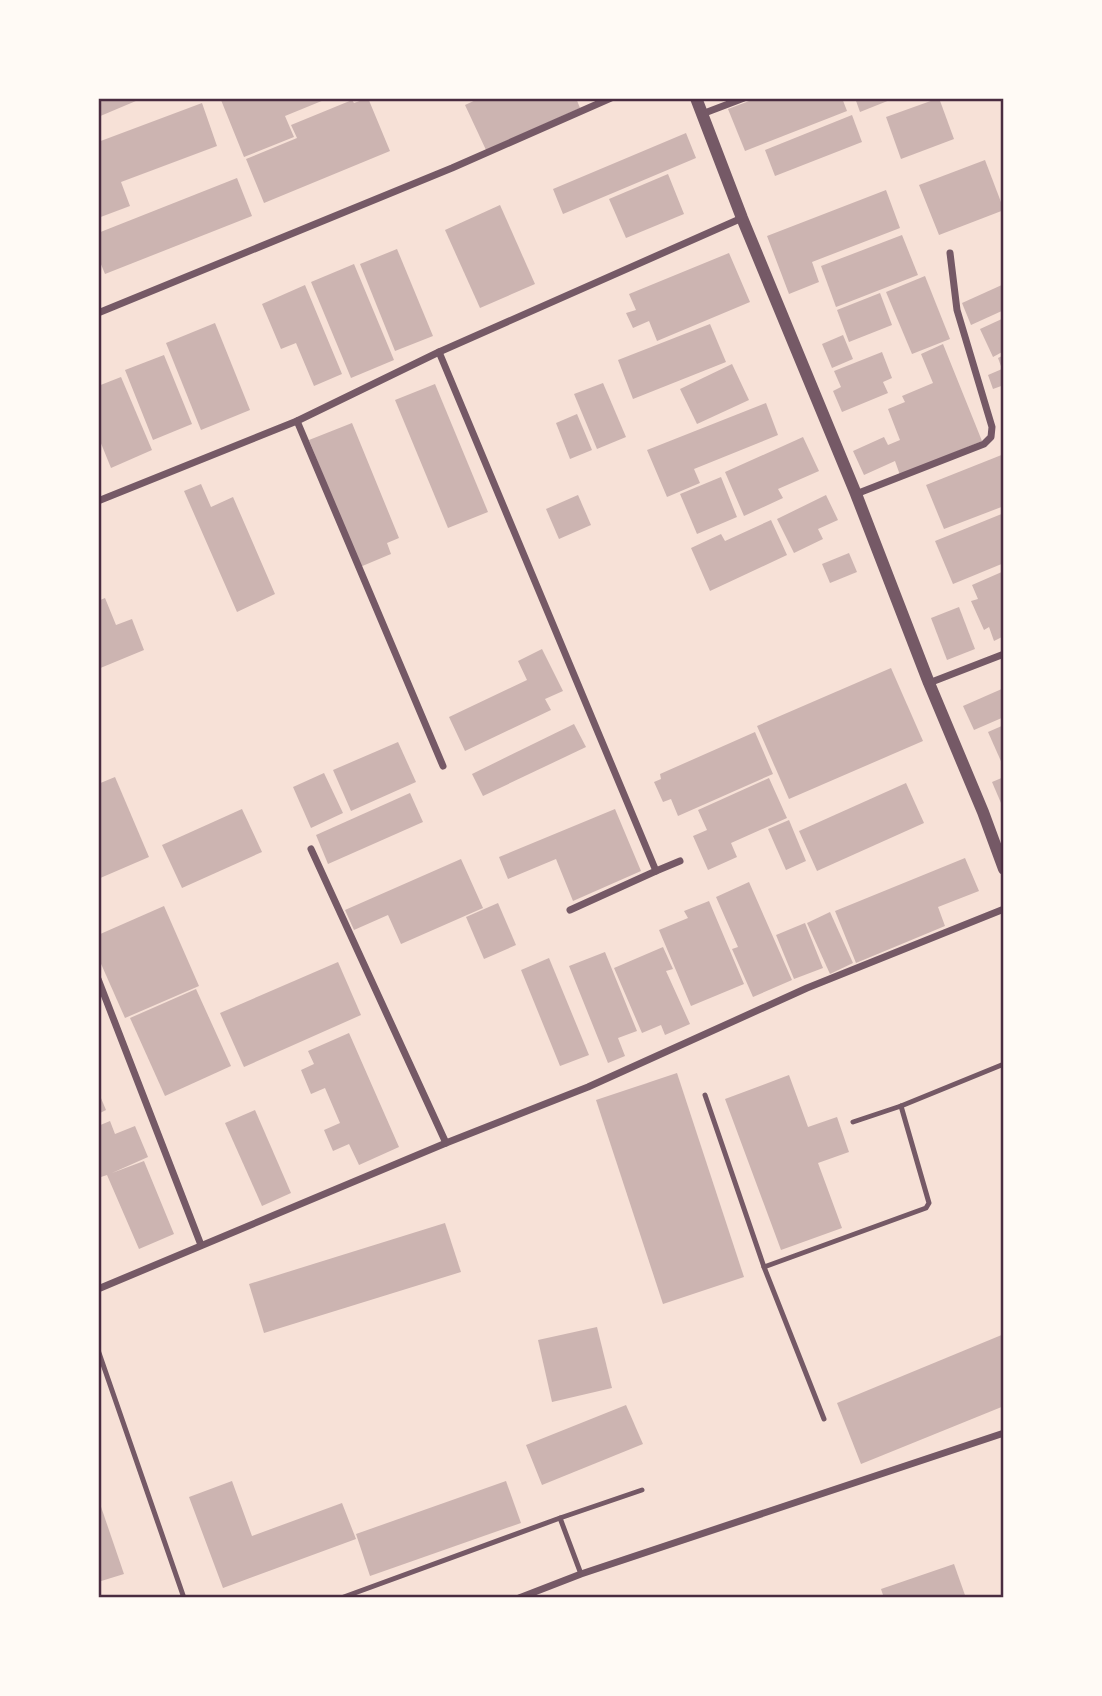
<svg xmlns="http://www.w3.org/2000/svg" width="1102" height="1696" font-family="'Exo 2',sans-serif">
	<rect width="100%" height="100%" fill="#f7e1d7"/>
	<g fill="#ccb4b1">
		<path d="M98,98H143L98,117Z"/>
		<path d="M226,98H329L285,116L294,137L244,157L221,100Z"/>
		<path d="M368,98L390,151L264,203L246,159L297,138L291,125L352,100L354,103Z"/>
		<path d="M480,98H576L580,108L486,150L465,105Z"/>
		<path d="M757,98H842L847,111L745,151L728,109Z"/>
		<path d="M855,98H895L860,112Z"/>
		<path d="M939,98L954,139L901,159L886,117Z"/>
		<path d="M202,103L217,146L121,182L130,206L98,218V142Z"/>
		<path d="M852,115L862,142L775,176L765,150Z"/>
		<path d="M686,133L696,158L563,214L553,189Z"/>
		<path d="M985,160L1004,210L939,235L919,185Z"/>
		<path d="M668,174L684,214L626,238L609,199Z"/>
		<path d="M237,178L252,216L105,274L98,257V233Z"/>
		<path d="M886,190L900,228L812,262L819,282L789,294L767,236Z"/>
		<path d="M500,205L535,284L480,308L445,230Z"/>
		<path d="M902,235L918,275L836,307L821,266Z"/>
		<path d="M397,249L433,336L395,351L360,264Z"/>
		<path d="M729,253L750,302L657,341L649,321L633,328L626,313L636,310L629,294Z"/>
		<path d="M354,264L394,360L351,378L311,282Z"/>
		<path d="M925,276L950,339L912,354L886,292Z"/>
		<path d="M1004,284V310L971,325L962,303Z"/>
		<path d="M305,285L342,374L314,386L296,343L281,349L262,304Z"/>
		<path d="M880,293L892,325L849,342L837,310Z"/>
		<path d="M1004,318V351L993,357L980,329Z"/>
		<path d="M215,323L250,410L201,430L166,343Z"/>
		<path d="M710,324L726,362L633,399L618,360Z"/>
		<path d="M843,335L853,359L832,368L822,344Z"/>
		<path d="M943,344L982,441L900,475L895,461L864,475L853,451L884,437L888,445L900,440L888,409L905,402L902,396L933,383L921,354Z"/>
		<path d="M882,352L892,378L883,382L888,393L842,412L833,391L841,387L834,371Z"/>
		<path d="M164,355L192,424L153,440L125,370Z"/>
		<path d="M1004,355V385L993,389L988,375L1002,369L998,358Z"/>
		<path d="M732,364L749,400L697,424L680,389Z"/>
		<path d="M121,377L152,450L111,468L98,436V386Z"/>
		<path d="M603,383L626,437L597,449L574,394Z"/>
		<path d="M435,384L488,512L448,528L395,400Z"/>
		<path d="M766,403L778,435L694,469L700,483L667,497L647,450Z"/>
		<path d="M577,414L592,450L570,459L556,423Z"/>
		<path d="M352,423L399,538L387,543L391,554L360,567L309,440Z"/>
		<path d="M803,437L819,471L778,489L783,498L744,516L725,472Z"/>
		<path d="M1004,454V506L944,529L926,485Z"/>
		<path d="M721,477L737,517L697,534L680,494Z"/>
		<path d="M201,484L211,507L233,497L275,594L237,612L184,491Z"/>
		<path d="M578,495L591,525L559,539L546,509Z"/>
		<path d="M826,495L838,520L818,529L823,539L794,553L777,519Z"/>
		<path d="M1004,513V563L953,584L935,541Z"/>
		<path d="M771,520L787,555L710,591L691,548L721,534L725,541Z"/>
		<path d="M849,553L857,572L830,583L822,564Z"/>
		<path d="M1004,571V636L994,641L989,627L984,630L971,601L978,599L972,585Z"/>
		<path d="M105,598L116,625L132,619L144,650L98,669V601Z"/>
		<path d="M959,607L975,649L947,660L931,618Z"/>
		<path d="M542,649L563,691L545,699L551,710L465,751L449,717L527,680L518,661Z"/>
		<path d="M891,668L923,741L789,799L757,726Z"/>
		<path d="M1004,688V717L974,730L963,706Z"/>
		<path d="M574,724L586,747L483,796L472,774Z"/>
		<path d="M1004,725V768L988,732Z"/>
		<path d="M755,732L773,774L678,816L671,799L663,802L654,782L661,779L660,774Z"/>
		<path d="M398,742L416,782L351,811L333,770Z"/>
		<path d="M324,773L343,813L311,828L293,787Z"/>
		<path d="M115,777L149,857L98,879V784Z"/>
		<path d="M1004,777V810L992,782Z"/>
		<path d="M769,778L787,818L731,843L737,857L708,870L693,836L707,830L698,810Z"/>
		<path d="M906,783L924,823L817,871L799,831Z"/>
		<path d="M410,793L423,822L328,864L316,835Z"/>
		<path d="M242,809L262,852L182,888L162,845Z"/>
		<path d="M615,809L641,871L573,901L556,859L508,879L499,857Z"/>
		<path d="M789,820L806,861L786,870L768,829Z"/>
		<path d="M965,858L979,891L938,907L945,926L856,963L835,911Z"/>
		<path d="M461,859L483,908L401,944L388,915L354,930L345,910Z"/>
		<path d="M749,882L792,980L753,997L732,949L738,947L716,897Z"/>
		<path d="M709,901L744,984L691,1006L659,930L688,918L684,911Z"/>
		<path d="M498,903L516,945L484,959L466,917Z"/>
		<path d="M164,906L199,986L125,1018L98,957V935Z"/>
		<path d="M830,912L853,963L830,974L807,923Z"/>
		<path d="M805,923L823,968L794,979L776,935Z"/>
		<path d="M663,947L673,969L666,971L690,1024L665,1035L661,1025L642,1033L614,968Z"/>
		<path d="M605,952L637,1031L618,1038L625,1056L608,1063L569,966Z"/>
		<path d="M549,958L589,1055L560,1066L521,970Z"/>
		<path d="M338,962L361,1015L244,1067L220,1013Z"/>
		<path d="M196,989L231,1066L165,1096L130,1018Z"/>
		<path d="M349,1033L399,1147L359,1165L349,1144L333,1151L324,1130L340,1123L325,1088L311,1094L301,1070L314,1064L308,1051Z"/>
		<path d="M677,1073L744,1277L663,1304L596,1100Z"/>
		<path d="M789,1075L808,1127L837,1117L849,1152L818,1163L842,1228L781,1250L725,1099Z"/>
		<path d="M98,1091L106,1110L98,1114Z"/>
		<path d="M255,1110L291,1193L262,1206L225,1123Z"/>
		<path d="M110,1121L115,1134L135,1126L148,1157L112,1173L144,1161L174,1234L139,1249L107,1175L98,1178V1126Z"/>
		<path d="M445,1223L461,1272L264,1333L249,1284Z"/>
		<path d="M597,1327L612,1388L552,1402L538,1340Z"/>
		<path d="M1004,1334V1406L861,1464L837,1403Z"/>
		<path d="M626,1405L643,1444L542,1485L526,1445Z"/>
		<path d="M232,1481L252,1536L342,1503L356,1539L223,1588L189,1497Z"/>
		<path d="M506,1481L521,1523L370,1576L356,1534Z"/>
		<path d="M98,1498L124,1574L98,1582Z"/>
		<path d="M954,1564L966,1598H884L881,1589Z"/>
	</g>
	<g fill="none" stroke-linecap="round" stroke-linejoin="round">
		<g stroke="#755966" stroke-width="5">
			<path d="M705,1095L764,1267L926,1208L929,1203L901,1106"/>
			<path d="M853,1122L901,1106L1004,1064"/>
			<path d="M764,1267L824,1419"/>
			<path d="M98,1350L184,1598"/>
			<path d="M581,1574L560,1518L642,1490"/>
			<path d="M341,1598L560,1518"/>
		</g>
		<g stroke="#755966" stroke-width="7">
			<path d="M702,114L744,98"/>
			<path d="M98,313L452,168L611,98"/>
			<path d="M439,352L656,871L570,910"/>
			<path d="M297,421L443,766"/>
			<path d="M856,494L984,444L991,437L992,427L957,310L950,253"/>
			<path d="M98,501L297,421L439,352L742,218"/>
			<path d="M929,683L1004,654"/>
			<path d="M311,849L446,1143"/>
			<path d="M656,871L680,861"/>
			<path d="M98,979L201,1245"/>
			<path d="M98,1289L446,1143L588,1087L807,988L1004,909"/>
			<path d="M519,1598L581,1574L1004,1433"/>
		</g>
		<path stroke="#755966" stroke-width="12" d="M696,98L742,218L856,494L929,683L983,812L1004,869"/>
	</g>
	<rect width="1102" height="1696" fill="none" stroke="#fffaf5" stroke-width="200"/>
	<rect x="100" y="100" width="902" height="1496" fill="none" stroke="#4a2c40" stroke-width="2.5"/>
</svg>
